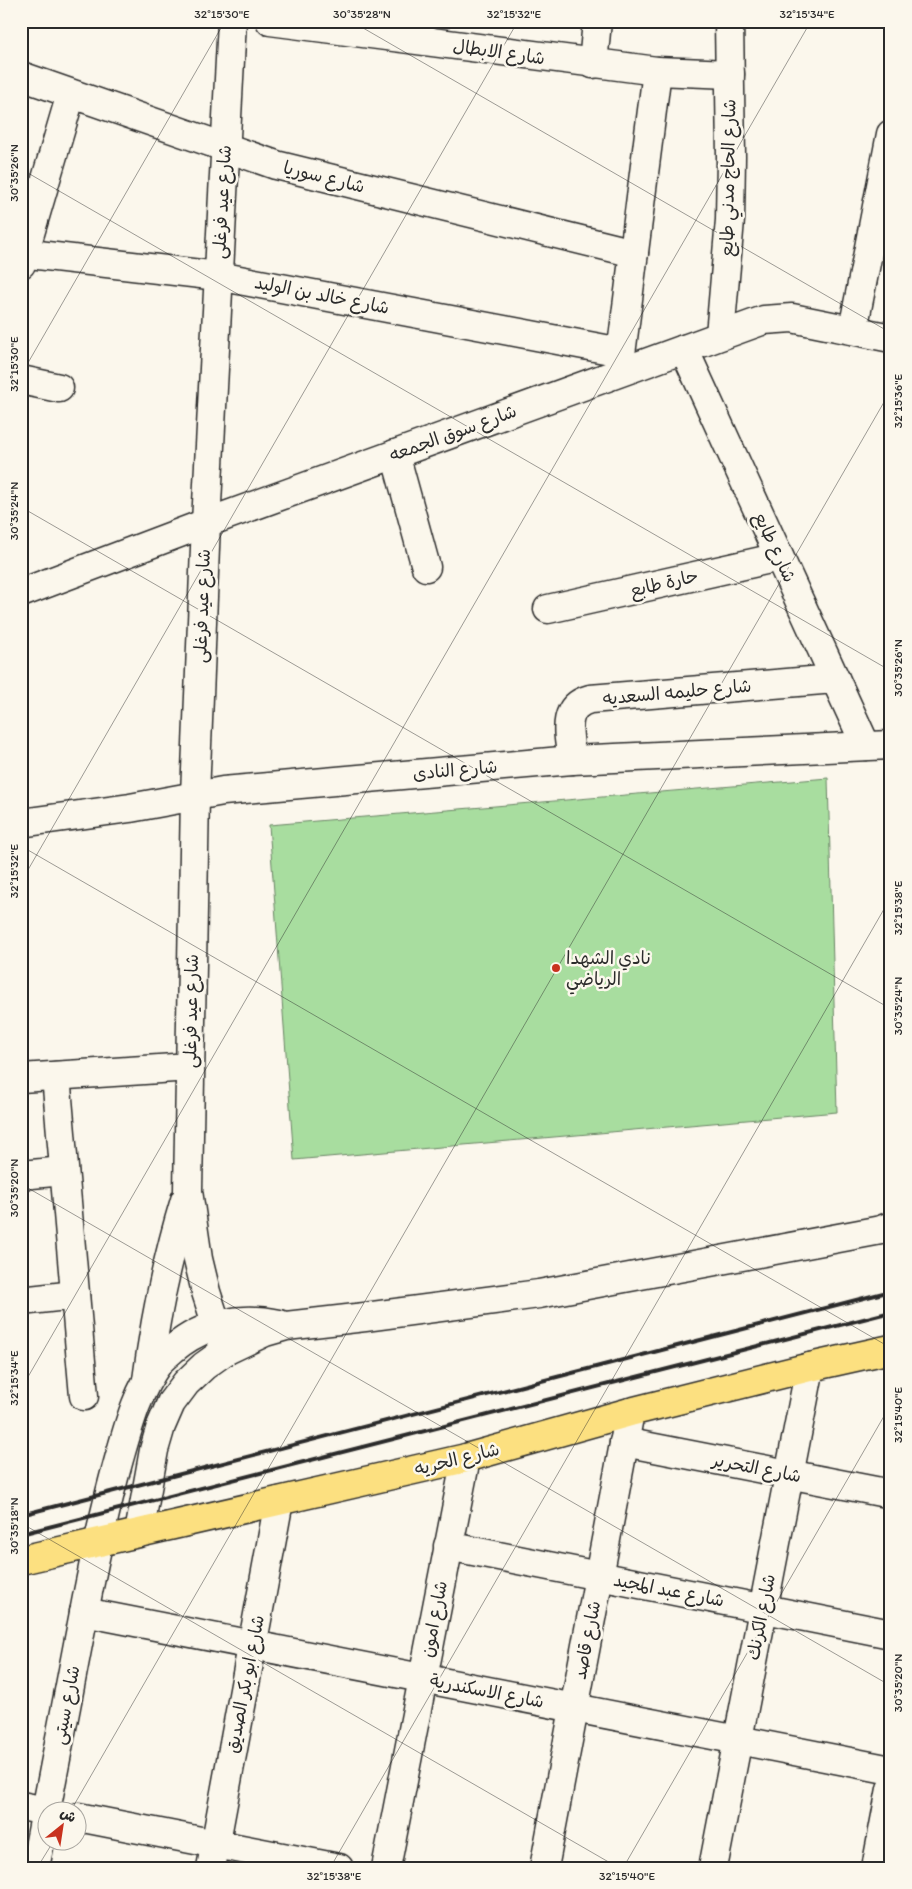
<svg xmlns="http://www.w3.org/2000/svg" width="912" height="1889" font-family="Itim,'Playpen Sans Arabic',sans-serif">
	<rect width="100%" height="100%" fill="#fbf7ec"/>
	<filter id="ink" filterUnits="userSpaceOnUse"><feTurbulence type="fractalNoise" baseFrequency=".02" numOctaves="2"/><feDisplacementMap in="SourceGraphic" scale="10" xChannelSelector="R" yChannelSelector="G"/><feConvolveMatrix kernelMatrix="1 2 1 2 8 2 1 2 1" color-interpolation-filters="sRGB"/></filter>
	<g filter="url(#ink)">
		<path fill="#a8dd9f" stroke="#6a8465" d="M828,778L837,1112L294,1160L269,825Z"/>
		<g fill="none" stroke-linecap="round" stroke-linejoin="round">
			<defs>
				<g id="street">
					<path d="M270,21L657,71L730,74"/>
					<path d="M593,64L597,21"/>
					<path d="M21,76L276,165L634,253"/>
					<path d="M21,253L218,276L621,352"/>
					<path d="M21,264L71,94"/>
					<path d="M853,330L891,134"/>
					<path d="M720,335L730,220L731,157L729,21"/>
					<path d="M684,349L866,746"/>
					<path d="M619,370L657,71"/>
					<path d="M21,380L59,388"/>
					<path d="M395,454L426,567"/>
					<path d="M21,593L206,523L764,320L792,318L891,338"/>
					<path d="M548,609L779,557"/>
					<path d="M572,760C569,736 560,707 590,699L835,679"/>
					<path d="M21,823L130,808L223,791L572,760L891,745"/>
					<path d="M56,1076L84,1396"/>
					<path d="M21,1078L190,1067"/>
					<path d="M21,1175L64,1171"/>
					<path d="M21,1301L75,1295"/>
					<path d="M225,1351L206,1292L198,1259L188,1191L195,795L206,523L232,21"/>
					<path d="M147,1380C155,1318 167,1259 185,1200"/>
					<path d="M624,1442L891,1494"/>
					<path d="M139,1533L154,1450L161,1426L171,1403L186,1383L204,1366L225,1351L265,1332L286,1326L365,1317L539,1294L881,1230L891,1226"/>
					<path d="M448,1546L891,1634"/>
					<path d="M84,1612L891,1770"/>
					<path d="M21,1806L51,1812"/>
					<path d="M78,1817L339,1868"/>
					<path d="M35,1868C51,1785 67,1701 83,1618C93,1565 104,1512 119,1459C129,1424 137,1392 159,1362C163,1357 169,1353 173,1349C204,1323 241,1316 279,1324"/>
					<path d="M211,1868L279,1501"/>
					<path d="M386,1868L466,1458"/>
					<path d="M544,1868L630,1412"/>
					<path d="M713,1868L810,1367"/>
					<path d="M876,1868L891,1789"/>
				</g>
				<path id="primary" d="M21,1560L466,1458L630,1412L810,1367L891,1349"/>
			</defs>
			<use href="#street" stroke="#2b2b2b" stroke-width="31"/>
			<use href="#primary" stroke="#2b2b2b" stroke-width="31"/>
			<use href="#street" stroke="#fbf7ec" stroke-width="28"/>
			<use href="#primary" stroke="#fce080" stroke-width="28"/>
			<g stroke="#2b2b2b" stroke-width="4">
				<path d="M21,1515L891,1291"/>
				<path d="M21,1534L891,1312"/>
			</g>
		</g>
	</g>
	<path fill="none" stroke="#2b2b2b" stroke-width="1" stroke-opacity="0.45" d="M351,21L891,333M21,169L891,671M21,375L225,21M21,507L891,1009M21,846L891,1348M21,882L518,21M21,1184L891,1686M21,1389L811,21M21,1523L619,1868M70,1812L891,390M21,1861L33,1868M37,1868L53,1842M330,1868L891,897M623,1868L891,1404"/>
	<circle fill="#c8321e" stroke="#fbf7ec" stroke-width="2" cx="556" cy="968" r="5"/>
	<g text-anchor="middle" stroke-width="5" stroke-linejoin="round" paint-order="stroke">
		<g font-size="18" fill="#2b2b2b" stroke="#fbf7ec">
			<text transform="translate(499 52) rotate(8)" y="6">شارع الابطال</text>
			<text transform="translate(324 177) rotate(14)" y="6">شارع سوريا</text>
			<text transform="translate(728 178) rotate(-89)" y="6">شارع الحاج مدني طايع</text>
			<text transform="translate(222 202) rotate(-87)" y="6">شارع عيد فرغلى</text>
			<text transform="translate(322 295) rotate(11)" y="6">شارع خالد بن الوليد</text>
			<text transform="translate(453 433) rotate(-20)" y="6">شارع سوق الجمعه</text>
			<text transform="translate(775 547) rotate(65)" y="6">شارع طايع</text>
			<text transform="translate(664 583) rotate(-13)" y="6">حارة طابع</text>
			<text transform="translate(202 606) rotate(-88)" y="6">شارع عيد فرغلى</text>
			<text transform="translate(677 692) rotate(-5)" y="6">شارع حليمه السعديه</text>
			<text transform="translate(455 770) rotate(-5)" y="6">شارع النادى</text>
			<text transform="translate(191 1011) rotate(-89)" y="6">شارع عيد فرغلى</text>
			<text transform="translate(457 1459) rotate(-14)" y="6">شارع الحريه</text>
			<text transform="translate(757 1468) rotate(11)" y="6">شارع التحرير</text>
			<text transform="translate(669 1590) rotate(11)" y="6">شارع عبد المجيد</text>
			<text transform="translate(761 1617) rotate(-79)" y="6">شارع الكرنك</text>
			<text transform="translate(434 1619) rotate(-79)" y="6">شارع امون</text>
			<text transform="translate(587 1640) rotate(-79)" y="6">شارع قاصد</text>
			<text transform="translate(245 1684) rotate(-79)" y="6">شارع ابو بكر الصديق</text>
			<text transform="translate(487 1691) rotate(11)" y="6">شارع الاسكندرية</text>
			<text transform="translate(66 1705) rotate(-79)" y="6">شارع سيتى</text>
		</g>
		<g font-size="18" fill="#2b2b2b" stroke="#fbf7ec" text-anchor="start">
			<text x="566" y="964">نادي الشهدا<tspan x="566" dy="21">الرياضي</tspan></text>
		</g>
	</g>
	<rect width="912" height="1889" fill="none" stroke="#fbf7ec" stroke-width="55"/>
	<g transform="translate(62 1826) rotate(30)"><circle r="24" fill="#fbf7ec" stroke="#a8a59f"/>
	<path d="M0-4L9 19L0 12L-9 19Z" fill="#c8321e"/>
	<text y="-8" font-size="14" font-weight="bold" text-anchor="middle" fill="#2b2b2b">ش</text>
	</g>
	<rect x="28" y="28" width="856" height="1834" fill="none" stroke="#2b2b2b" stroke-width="2"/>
	<g font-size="12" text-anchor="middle" fill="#2b2b2b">
		<text x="222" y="18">32°15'30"E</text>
		<text x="362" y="18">30°35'28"N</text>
		<text x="514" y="18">32°15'32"E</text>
		<text x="807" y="18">32°15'34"E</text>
		<text transform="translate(14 173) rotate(-90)" y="4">30°35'26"N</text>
		<text transform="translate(14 364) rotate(-90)" y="4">32°15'30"E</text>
		<text transform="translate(898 401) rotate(-90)" y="4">32°15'36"E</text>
		<text transform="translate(14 511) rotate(-90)" y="4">30°35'24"N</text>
		<text transform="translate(898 668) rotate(-90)" y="4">30°35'26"N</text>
		<text transform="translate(14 871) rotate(-90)" y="4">32°15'32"E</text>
		<text transform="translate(898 908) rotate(-90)" y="4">32°15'38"E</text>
		<text transform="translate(898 1006) rotate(-90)" y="4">30°35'24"N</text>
		<text transform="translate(14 1188) rotate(-90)" y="4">30°35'20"N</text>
		<text transform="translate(14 1378) rotate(-90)" y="4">32°15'34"E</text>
		<text transform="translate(898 1415) rotate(-90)" y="4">32°15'40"E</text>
		<text transform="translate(14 1526) rotate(-90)" y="4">30°35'18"N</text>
		<text transform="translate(898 1683) rotate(-90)" y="4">30°35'20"N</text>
		<text x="334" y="1880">32°15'38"E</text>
		<text x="627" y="1880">32°15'40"E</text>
	</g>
</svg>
